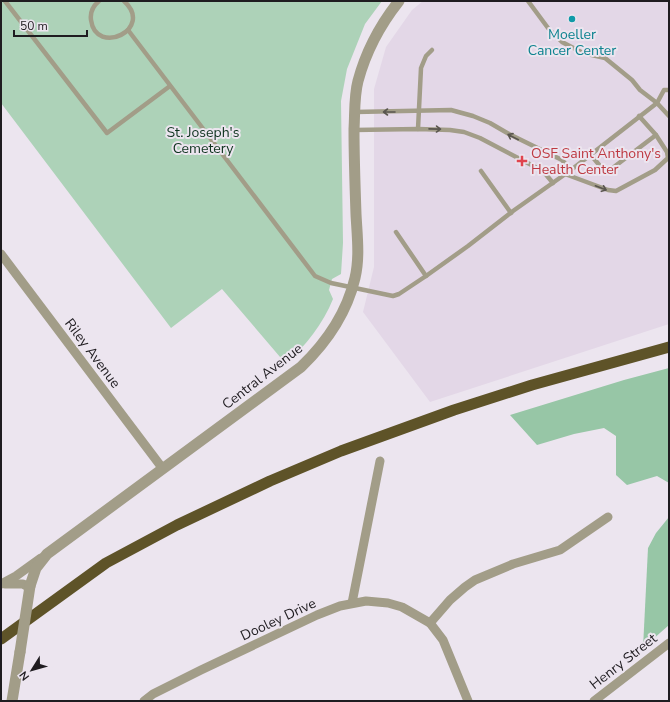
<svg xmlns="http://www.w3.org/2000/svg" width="670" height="702" font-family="'Nunito Sans',sans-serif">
	<rect width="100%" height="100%" fill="#ece5ef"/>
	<path fill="#e3d7e7" d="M423,1H669V324L430,402L363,312L374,267V89L386,47L412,10Z"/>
	<path fill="#add2b8" d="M1,1H382L365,24L347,69L341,101L343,243L341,274L332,279L329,290L333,299C323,324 306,345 286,364L222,289L171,328L1,103Z"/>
	<g fill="#97c6a6">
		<path d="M669,368V483L657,476L627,485L616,475V436L604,428L574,434L537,445L510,415L624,380Z"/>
		<path d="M669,517V625L643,648L648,548L656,533Z"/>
	</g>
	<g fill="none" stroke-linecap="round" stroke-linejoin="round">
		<g stroke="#a29d88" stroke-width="4.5">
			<path d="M5,1L107,133L170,86"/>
			<path d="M99,1C93,6 90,13 91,20C96,57 155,29 124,1"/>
			<path d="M528,1L548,28L562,42L583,53L605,58L632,80L640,90L657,103L669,116"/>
			<path d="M128,30L315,276L331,283L393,296L399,294L426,276L468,246L513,211L571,170L657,103L664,90H669"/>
			<path d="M355,112L451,110L473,116L490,123L509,134L562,160L571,170"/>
			<path d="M418,129L421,68L426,56L432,50"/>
			<path d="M354,130L418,129L450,130L464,132L480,138L543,171L553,183"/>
			<path d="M590,154L606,173L656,135L639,116"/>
			<path d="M481,171L511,213"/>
			<path d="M565,174L608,190L616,191L655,170L668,158L667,152L656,135"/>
			<path d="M396,232L426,276"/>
		</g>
		<g stroke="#a29d88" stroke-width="9">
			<path d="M1,254L163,469"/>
			<path d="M1,584L16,576L41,558"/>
			<path d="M5,584H23L30,588"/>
			<path d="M352,603L380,461"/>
			<path d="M430,623L450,600L465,587L475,580L513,564L560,550L608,517"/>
			<path d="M144,701L153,694L201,670L317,615L340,606L366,601L388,603L402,607L430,623L443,640L468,701"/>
			<path d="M594,701L669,643"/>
		</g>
		<g stroke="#a29d88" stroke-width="11">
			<path d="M30,586L36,568L47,554L301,367C326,343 347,312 355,278C360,257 357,235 356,214C355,186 354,157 354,129C355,113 354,96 358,81C366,51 380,25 399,1"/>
			<path d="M12,701L20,652"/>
		</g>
		<path stroke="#5e5328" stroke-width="11" d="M1,639L106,563L177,525L270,481L341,451L454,410L532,385L669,347"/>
		<path stroke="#a29d88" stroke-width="11" d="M20,652L30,586"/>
	</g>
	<defs><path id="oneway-shaft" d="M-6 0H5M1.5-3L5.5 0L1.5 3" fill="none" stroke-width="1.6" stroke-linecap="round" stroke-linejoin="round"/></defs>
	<g stroke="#5a564f">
		<use href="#oneway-shaft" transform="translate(389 112) rotate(180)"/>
		<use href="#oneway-shaft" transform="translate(435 129) rotate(1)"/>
		<use href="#oneway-shaft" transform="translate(513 137) rotate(-153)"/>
		<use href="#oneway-shaft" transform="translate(601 188) rotate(21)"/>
	</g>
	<circle fill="#0f9aa8" stroke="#ece5ef" stroke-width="1.5" cx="572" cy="19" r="4"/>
	<path fill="#e0444e" stroke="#ece5ef" stroke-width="1.5" d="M520 155h4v4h4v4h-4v4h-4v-4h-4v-4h4z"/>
	<g text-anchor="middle" stroke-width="4" stroke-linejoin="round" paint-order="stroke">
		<g font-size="14" fill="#0d838f" stroke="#ece5ef">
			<text x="572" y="39">Moeller<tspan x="572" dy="16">Cancer Center</tspan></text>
		</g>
		<g font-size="14" fill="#0f341f" stroke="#ece5ef">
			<text x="203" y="137">St. Joseph's<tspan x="203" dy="16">Cemetery</tspan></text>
		</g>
		<g font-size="14" fill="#be3a42" stroke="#ece5ef" text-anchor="start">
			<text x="531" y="158">OSF Saint Anthony's<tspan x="531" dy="16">Health Center</tspan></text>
		</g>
		<g font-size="14" fill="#1f1c20" stroke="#ece5ef">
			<text transform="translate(93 353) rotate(53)" y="5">Riley Avenue</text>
			<text transform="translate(262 376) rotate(-38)" y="5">Central Avenue</text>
			<text transform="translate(278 619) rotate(-25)" y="5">Dooley Drive</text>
			<text transform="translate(623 661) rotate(-38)" y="5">Henry Street</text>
		</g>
	</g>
	<rect width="670" height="702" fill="none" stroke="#1f1c20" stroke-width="4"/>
	<g transform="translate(32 670) rotate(233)" stroke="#ece5ef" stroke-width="3" paint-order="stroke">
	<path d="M0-3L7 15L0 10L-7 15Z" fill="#1f1c20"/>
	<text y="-6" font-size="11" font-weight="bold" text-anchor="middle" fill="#1f1c20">N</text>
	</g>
	<path d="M14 30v6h73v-6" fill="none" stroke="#1f1c20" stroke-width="2"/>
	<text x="20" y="30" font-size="12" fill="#1f1c20" stroke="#ece5ef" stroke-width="3" paint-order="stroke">50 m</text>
</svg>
